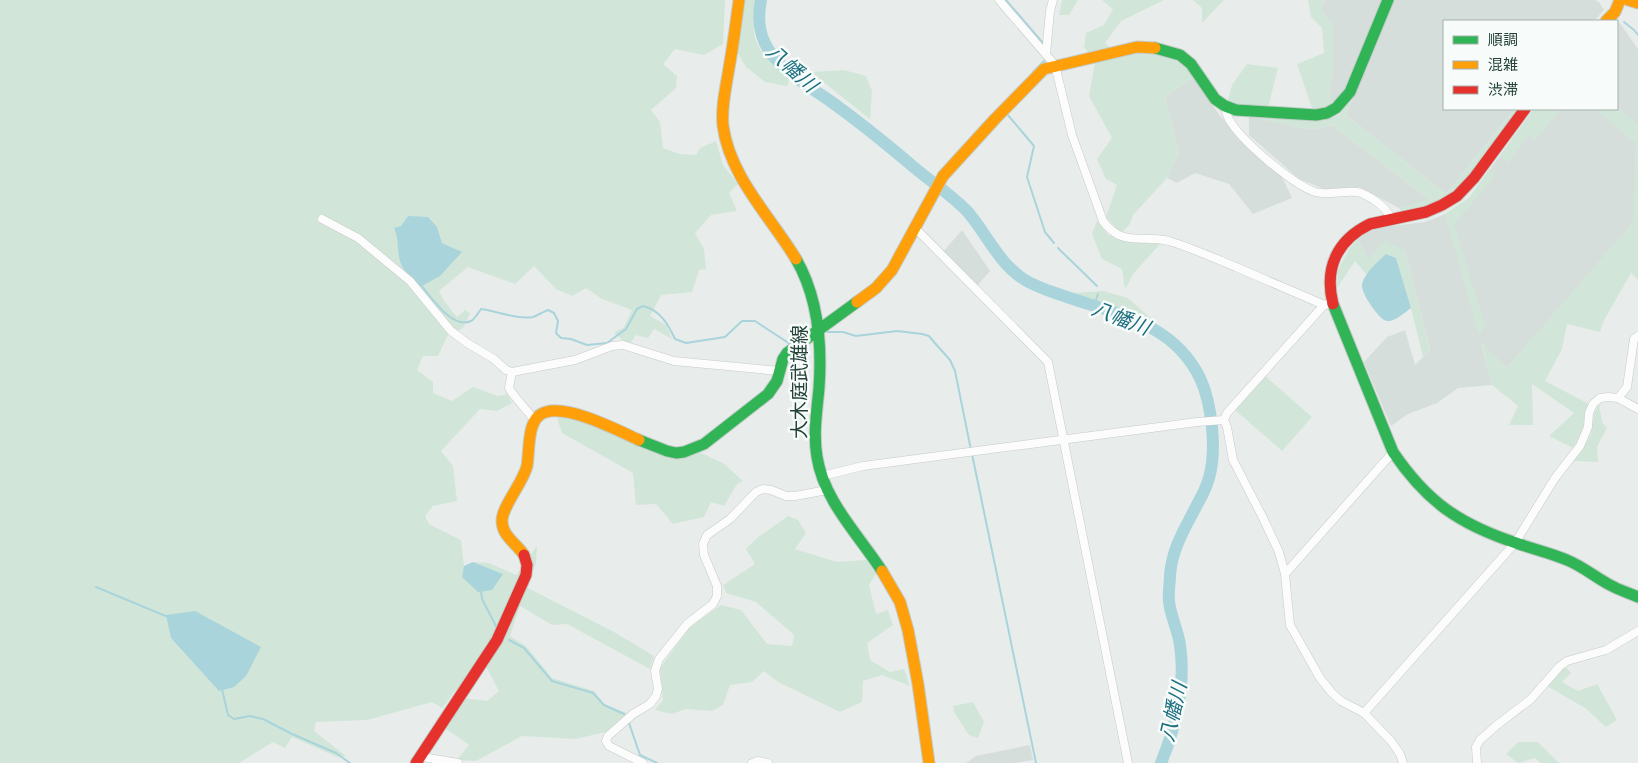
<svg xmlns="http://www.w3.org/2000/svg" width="1638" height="763" font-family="Signika,'Noto Sans JP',sans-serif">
	<rect width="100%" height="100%" fill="#e8edeb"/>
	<g fill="#d6dedb">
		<path d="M1325,0H1383L1342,94L1334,107L1329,91L1333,71L1321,9Z"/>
		<path d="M1392,0H1595L1599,2L1604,10L1594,21H1444V109H1514L1446,194L1346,115Z"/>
		<path d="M1619,22L1638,49V144L1636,145L1634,222L1507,368L1481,343L1492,385L1458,388L1437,403L1408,414L1391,426L1364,362L1387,337L1405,330L1415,365L1430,350L1405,250L1368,260L1358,239L1375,228L1425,222L1445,214L1469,198L1534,109H1617V24Z"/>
		<path d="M1193,78L1220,116L1282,177L1292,198L1253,214L1229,184L1195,173L1177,183L1167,178L1179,153L1165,97Z"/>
		<path d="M1249,116L1311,130L1332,125L1430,200L1399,208L1359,187L1324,189L1299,179L1249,135Z"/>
		<path d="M962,230L990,271L976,287L943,252Z"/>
		<path d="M1030,745L1033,760L1015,763H966L976,756Z"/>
	</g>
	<g fill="#d1e6d8" fill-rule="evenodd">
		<path d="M0,0H725L723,44L704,55L675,49L663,64L677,76L676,88L651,110L660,122L663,148L680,154L696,155L700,148L716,141L723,165L738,184L729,193L737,211L711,215L695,233L704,249L706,269L699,270L692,292L661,295L650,316L666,325L672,339L654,329L648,338L636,335L629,345L614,333L624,327L632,310L602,299L586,288L572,296L556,289L534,266L515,284L468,267L439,291L444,301L457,317L465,310L470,313L463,328L448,335L438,356H423L417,370L433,382V393L452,401L473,387L498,396L507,394L512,403L497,411L480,409L441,451L453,466L457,501L433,506L425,516L429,524L461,540L464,566L462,577L503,574L473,562L489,563L516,575L537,546L536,563L526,587L614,632L654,656L650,669L567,624L552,625L520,606L510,636L526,646L552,678L594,691L604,704L627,713L606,732L575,739L522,736L476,761L457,760L469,745L445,728L463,698L487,701L499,691L486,667L483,655L442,708L432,702L367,720L316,722L314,731L346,756L337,757L292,737L285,748L273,742L239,763H0ZM408,216L437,227L442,243L461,252L397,242C398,232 402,224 408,216Z"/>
		<path d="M745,0H756C755,10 753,22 754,32C756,52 776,66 791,77L787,86L765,82L746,67L737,52Z"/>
		<path d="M1062,0H1078L1069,15H1059Z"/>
		<path d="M1102,0H1164L1121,21L1105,43L1117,54L1151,52L1187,65L1193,78L1165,97L1179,153L1167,178L1133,215L1130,224L1121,233L1106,217L1117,185L1106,179L1097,159L1112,138L1089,96L1095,62L1084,47L1086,33L1104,25L1113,9Z"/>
		<path d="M1193,0H1224L1202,23V8Z"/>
		<path d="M1308,0H1325L1321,9L1334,26L1333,71L1329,91L1334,107L1313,111L1297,64L1324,53L1322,28L1311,17Z"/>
		<path d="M1247,64L1278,68L1268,108L1227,103L1232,85Z"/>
		<path d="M844,70L866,76L872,91L870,119L811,72Z"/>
		<path d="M1352,99L1346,115L1446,194L1514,109H1519L1464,183L1442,202L1404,214L1399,208L1429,199L1332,125L1311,130L1249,116L1323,121L1339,115Z"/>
		<path d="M1617,107L1638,125V280L1631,273L1603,322L1600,332L1567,324L1562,349L1545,381L1589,404L1585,426L1573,448L1549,436L1574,413L1532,384L1533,425H1509L1518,406L1492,385L1481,342L1507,368L1633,222L1636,144L1596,109H1617Z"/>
		<path d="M1534,109H1561L1535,140L1529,135L1508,163L1500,156Z"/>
		<path d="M1489,170L1495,176L1454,224L1485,326L1479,335L1445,214L1469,198Z"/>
		<path d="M1097,221L1108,235L1129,242L1160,244L1133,274L1125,290L1122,269L1102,259L1092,234Z"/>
		<path d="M1358,239L1368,260L1384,241L1405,250L1430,351L1423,357L1411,308L1396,258L1386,254L1367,275L1355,261L1337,288L1338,270L1349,249Z"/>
		<path d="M1103,291L1128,298L1155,322L1074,293Z"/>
		<path d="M1265,376L1312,417L1282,451L1235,410Z"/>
		<path d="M1599,404L1602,422L1607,428L1597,447L1598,462L1574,461L1591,435L1594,414Z"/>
		<path d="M569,416L680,459L699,452L723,463L743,481L737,484L724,506L711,502L704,517L673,524L656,504L636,505L633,473L562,433L557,418Z"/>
		<path d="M788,516L798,520L806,533L795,549L837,562L867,560L876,574L869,585L876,614L888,610L893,625L867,643L870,660L890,672L904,669L910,686L882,675L863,681L862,702L840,712L778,682L764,671L752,682L730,685L723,705L712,711L686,709L672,714L655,710L663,700L660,668L690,627L721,605L741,610L767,644L792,646L794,635L756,602L726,593L723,585L755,564L746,549L757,538Z"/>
		<path d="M1565,666L1571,673L1562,682L1578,691L1597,684L1617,720L1606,727L1585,708L1547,686Z"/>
		<path d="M973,702L984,722L978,738L969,735L954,712L953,706Z"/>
		<path d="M1518,742H1538L1559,763H1541L1535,758L1518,763L1506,754Z"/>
	</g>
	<g fill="#a9d4db">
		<path d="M408,216L428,217L437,227L442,243L462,252L440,276L420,287C415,281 407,275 403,268C396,257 400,240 394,228L401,226Z"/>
		<path d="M1386,254L1396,258L1411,308C1405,312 1395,322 1387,321C1379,320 1360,292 1362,284C1365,272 1378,262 1386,254Z"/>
		<path d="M473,562L503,574L492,590L478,592L462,577L464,566Z"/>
		<path d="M195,611L261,647L246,676L234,687L219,691L171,638L166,615Z"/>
	</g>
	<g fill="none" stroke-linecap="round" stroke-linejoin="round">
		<g stroke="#a9d4db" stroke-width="2">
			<path d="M1006,0L1043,43"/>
			<path d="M1624,22L1634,30L1638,35"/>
			<path d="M1033,72L1044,61"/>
			<path d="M1007,114L1034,146L1027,177L1045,232L1054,243"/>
			<path d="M1058,248L1097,286"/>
			<path d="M421,285C431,297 453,330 471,321C475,319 478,313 481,309C497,311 518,320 533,317C538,315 543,312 548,310L554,313L558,321L556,333L561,338L571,339L587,345L607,343L626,329L637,309L643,306C660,310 668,324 675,339L686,343L725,337L742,321H755L790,344"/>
			<path d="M1094,306L1098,294"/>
			<path d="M827,332H843L856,336L897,331L922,334L929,336L934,342L950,360L955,371L971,450"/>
			<path d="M972,454L1036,763"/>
			<path d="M96,587L168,617"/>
			<path d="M481,590L482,599L497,628"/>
			<path d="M509,640L524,648L552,681L593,693L604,705L624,714"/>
			<path d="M222,689L228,715L234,719L250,716L263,719L292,734L336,753L350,763"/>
			<path d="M629,723L640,755L657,763"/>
		</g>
		<path stroke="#a9d4db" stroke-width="12" d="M761,0C757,21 759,40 774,57C789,75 813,89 833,103C862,124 889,146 916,169C933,183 951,195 967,211C987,234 998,263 1025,280C1038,288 1053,292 1067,297C1119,315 1173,323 1200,378C1212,404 1217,450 1209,478C1207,485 1203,494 1199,501C1187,525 1172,547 1170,575C1170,583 1168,592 1169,601C1170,615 1178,630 1180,645C1186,685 1176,726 1161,763"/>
		<defs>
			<g id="street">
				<path d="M999,0L1055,65L1072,135L1103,221C1123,248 1141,234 1169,241C1192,248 1214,258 1236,267C1265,280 1295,292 1324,305"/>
				<path d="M1046,54L1050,11L1053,0"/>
				<path d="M1225,106C1226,111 1227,117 1230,121C1243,142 1292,184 1315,192C1329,196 1343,190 1357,192C1364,193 1369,197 1374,200C1382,205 1388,211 1392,220"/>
				<path d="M322,219L358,238L410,281L451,331L467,343L494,359L506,370L512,372L575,360L612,346L623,345L674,361L779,371"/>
				<path d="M915,228L1048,362L1128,763"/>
				<path d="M512,372L509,388C516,400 527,409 535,421"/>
				<path d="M1618,398L1627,387L1634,339L1638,336"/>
				<path d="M1224,420L1227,427L1233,460L1262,516L1279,552L1285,574L1290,625L1320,678L1332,693L1341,701L1364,713L1391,741L1400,754L1403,763"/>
				<path d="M1224,420L1227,413L1324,305L1329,304"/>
				<path d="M822,476L863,466L1197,422L1224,420"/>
				<path d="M1285,574L1393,452"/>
				<path d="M1364,713L1515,543L1555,478L1580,446L1588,427L1589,413L1593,404L1600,398L1608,397L1618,398L1638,409"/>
				<path d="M421,755L428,758L458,763"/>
				<path d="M643,763L609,746L606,741L608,736L633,714L650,704L656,696L658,689L655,671L659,659L687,624L713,604L717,596V586L704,555L703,544L707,535L730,519L756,492L763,489L771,490L786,496H795L827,490"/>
				<path d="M752,763L758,761L768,763"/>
				<path d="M1477,763L1476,747L1480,740L1497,725L1531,699L1560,666L1567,661L1606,650L1638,631"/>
			</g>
			<g id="fast">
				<path d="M1155,48L1180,55L1191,64L1215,99L1225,106L1236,110L1316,115L1327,113L1336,108L1350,92L1388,0"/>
				<path d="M796,259C818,297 822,346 819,388C817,410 813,434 817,457C824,501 858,534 882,571"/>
				<path d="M1333,304L1393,452C1427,502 1459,524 1516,543C1533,549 1551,553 1567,560C1582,566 1595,577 1610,585C1619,590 1629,593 1638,597"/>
				<path d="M639,440L667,451L676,453L684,452L704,444L768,394L777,381L783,359L787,353L857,302"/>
			</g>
			<g id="slow">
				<path d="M739,0C736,23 733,46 729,68C726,87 721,107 723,126C730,177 770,216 796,259"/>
				<path d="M1628,0L1638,3"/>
				<path d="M1606,21L1615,12L1620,0"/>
				<path d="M857,302L876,288L892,270L943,176L995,119L1044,69L1137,47L1155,48"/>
				<path d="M524,555C517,544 502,536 502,521C502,506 523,483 527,466C530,450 526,417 546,412C569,405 617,430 639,440"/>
				<path d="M882,571L900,602L908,630L918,684L929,763"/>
			</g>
			<g id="jam">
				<path d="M1333,304C1324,268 1337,240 1370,224L1426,212L1442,205L1457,196L1474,178L1525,109"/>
				<path d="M416,763L497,640L526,575L527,565L524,555"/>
			</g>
		</defs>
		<use href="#street" stroke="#c5cac8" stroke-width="9"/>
		<use href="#fast" stroke="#c3cbc8" stroke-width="13"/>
		<use href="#slow" stroke="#c3cbc8" stroke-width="13"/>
		<use href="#jam" stroke="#c3cbc8" stroke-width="13"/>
		<use href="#street" stroke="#fcfcfc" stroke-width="8"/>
		<use href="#fast" stroke="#30b455" stroke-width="11"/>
		<use href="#slow" stroke="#ff9f0a" stroke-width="11"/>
		<use href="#jam" stroke="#e5322d" stroke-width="11"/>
	</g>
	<g text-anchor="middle" stroke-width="5" stroke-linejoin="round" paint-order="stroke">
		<g font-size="19" fill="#24423a" stroke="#f7fbf9">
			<text transform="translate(799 382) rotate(-90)" y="7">大木庭武雄線</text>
		</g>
		<g font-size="20" font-style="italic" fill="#1c6f80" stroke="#f7fbf9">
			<text transform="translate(792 68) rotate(42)" y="7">八幡川</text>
			<text transform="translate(1121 318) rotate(21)" y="7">八幡川</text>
			<text transform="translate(1173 712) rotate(-77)" y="7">八幡川</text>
		</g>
	</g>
	<rect x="1443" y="20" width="175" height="90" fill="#f7fbf9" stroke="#a3b1ad"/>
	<rect x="1453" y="36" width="25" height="8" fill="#30b455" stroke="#a3b1ad"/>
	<text x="1488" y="45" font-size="15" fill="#24423a">順調</text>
	<rect x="1453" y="61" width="25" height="8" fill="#ff9f0a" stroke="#a3b1ad"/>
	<text x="1488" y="70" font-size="15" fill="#24423a">混雑</text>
	<rect x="1453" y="86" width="25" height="8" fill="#e5322d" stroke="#a3b1ad"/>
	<text x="1488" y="95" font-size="15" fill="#24423a">渋滞</text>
</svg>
